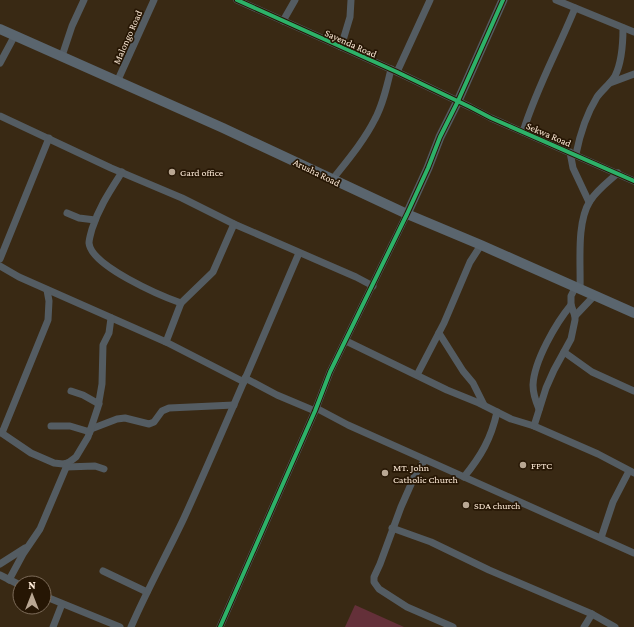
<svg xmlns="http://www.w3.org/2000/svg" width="634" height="627" font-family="'Crimson Pro',serif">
	<rect width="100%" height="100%" fill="#392914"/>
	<path fill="#643039" d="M355,605L404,627H345Z"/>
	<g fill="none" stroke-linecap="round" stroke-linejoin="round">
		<g stroke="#545c62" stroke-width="7">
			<path d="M237,0L397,72L470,107L491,118L634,181"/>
			<path d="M556,0L634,32"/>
			<path d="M283,21L295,0"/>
			<path d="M341,47L350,17L351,0"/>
			<path d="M62,56L72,26L84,0"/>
			<path d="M0,63L15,35"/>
			<path d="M397,72L430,0"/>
			<path d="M117,82L154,0"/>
			<path d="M610,83L634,74"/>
			<path d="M0,116L111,168L182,198L234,224L356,277L373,286"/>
			<path d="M523,132C536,89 558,50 575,8"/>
			<path d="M570,152L573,168L589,202"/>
			<path d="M576,154C580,134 586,115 597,97C602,90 610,84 615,76C622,62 623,44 623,28"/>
			<path d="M122,172C110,191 99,207 92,229C91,233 89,239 89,243C91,266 161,296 181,303"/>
			<path d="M332,180C347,161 364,141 375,119C383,104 387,86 391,69"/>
			<path d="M67,213L79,218L95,220"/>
			<path d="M0,259L49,138"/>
			<path d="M0,266L19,277L166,342L244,382"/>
			<path d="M580,290C581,264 576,223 590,201C597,190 608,182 618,173"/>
			<path d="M575,316L594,296"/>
			<path d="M439,333L463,371L473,383L484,405"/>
			<path d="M346,341L447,390L479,403L511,419L534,426L598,454L634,473"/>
			<path d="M166,342L181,303L213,272L234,224"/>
			<path d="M564,352L592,372L634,391"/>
			<path d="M417,375L444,323L470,262L481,245"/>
			<path d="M245,378L277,395L315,411"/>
			<path d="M71,391L83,395L99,404"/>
			<path d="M316,408L348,425L634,553"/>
			<path d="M539,409C536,402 533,394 533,385C534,361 556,323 571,305"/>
			<path d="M51,426H70L90,432"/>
			<path d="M534,426L546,388L554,370L571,339L575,320V316L571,305V296L575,288"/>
			<path d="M91,429L117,419L125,418L149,424L154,422L162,411L169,408L234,405"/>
			<path d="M0,432L31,453L54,463L63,464L68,463L76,457L88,437L98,407L102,384L103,345L109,333L111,318"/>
			<path d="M2,433L48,320L49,301L47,290"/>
			<path d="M425,460L416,473L401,507L380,564L374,577V582L379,589L407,607L453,627"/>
			<path d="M66,467L95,466L104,469"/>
			<path d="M464,477C481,456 491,439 497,412"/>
			<path d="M392,528L431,542L489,570L592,614L615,627"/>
			<path d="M601,538L613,502L629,471"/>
			<path d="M0,564L25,548"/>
			<path d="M103,571L147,592"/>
			<path d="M0,575L20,585"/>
			<path d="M9,580L23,554L40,529L68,463"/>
			<path d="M44,596L120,627"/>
			<path d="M53,627L62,604"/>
			<path d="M131,627C147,590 167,554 184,518C224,430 261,341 299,253"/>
			<path d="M220,627L315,411L330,372L407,214"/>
			<path d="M584,627L592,614"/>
		</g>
		<path stroke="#545c62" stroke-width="9" d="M407,214L428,168L440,137L458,101L503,0"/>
		<path stroke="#5a656e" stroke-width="10" d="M0,29L223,128L407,214L481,245L634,313"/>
		<defs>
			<g id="cycleway">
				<path d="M237,0L397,72L470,107L491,118L634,181"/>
				<path d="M220,627L315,411L330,372L407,214L428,168L440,137L458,101L503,0"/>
			</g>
		</defs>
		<use href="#cycleway" stroke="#261604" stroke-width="6"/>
		<use href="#cycleway" stroke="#2db169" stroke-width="4"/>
	</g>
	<g fill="#b9a793" stroke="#261604" stroke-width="1.5">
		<circle cx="172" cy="172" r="4"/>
		<circle cx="523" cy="465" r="4"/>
		<circle cx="385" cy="473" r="4"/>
		<circle cx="466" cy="505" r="4"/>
	</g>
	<g text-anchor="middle" stroke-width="3.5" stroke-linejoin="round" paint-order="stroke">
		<g font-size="10" fill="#feebd8" stroke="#261604">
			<text transform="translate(127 37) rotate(-66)" y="4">Malongo Road</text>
			<text transform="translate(351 43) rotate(24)" y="4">Sayenda Road</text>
			<text transform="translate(549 134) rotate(23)" y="4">Sekwa Road</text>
			<text transform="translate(317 172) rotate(26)" y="4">Arusha Road</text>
		</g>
		<g font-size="10" fill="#feebd8" stroke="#261604" text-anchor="start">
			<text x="180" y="176">Gard office</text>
			<text x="531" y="469">FPTC</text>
			<text x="393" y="471">MT. John<tspan x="393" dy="12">Catholic Church</tspan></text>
			<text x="474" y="509">SDA church</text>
		</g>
	</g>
	<g transform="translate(32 595)"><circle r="19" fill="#261604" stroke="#7c6b59"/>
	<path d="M0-3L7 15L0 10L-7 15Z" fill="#b9a793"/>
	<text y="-6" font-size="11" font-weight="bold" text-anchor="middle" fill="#feebd8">N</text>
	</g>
</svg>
